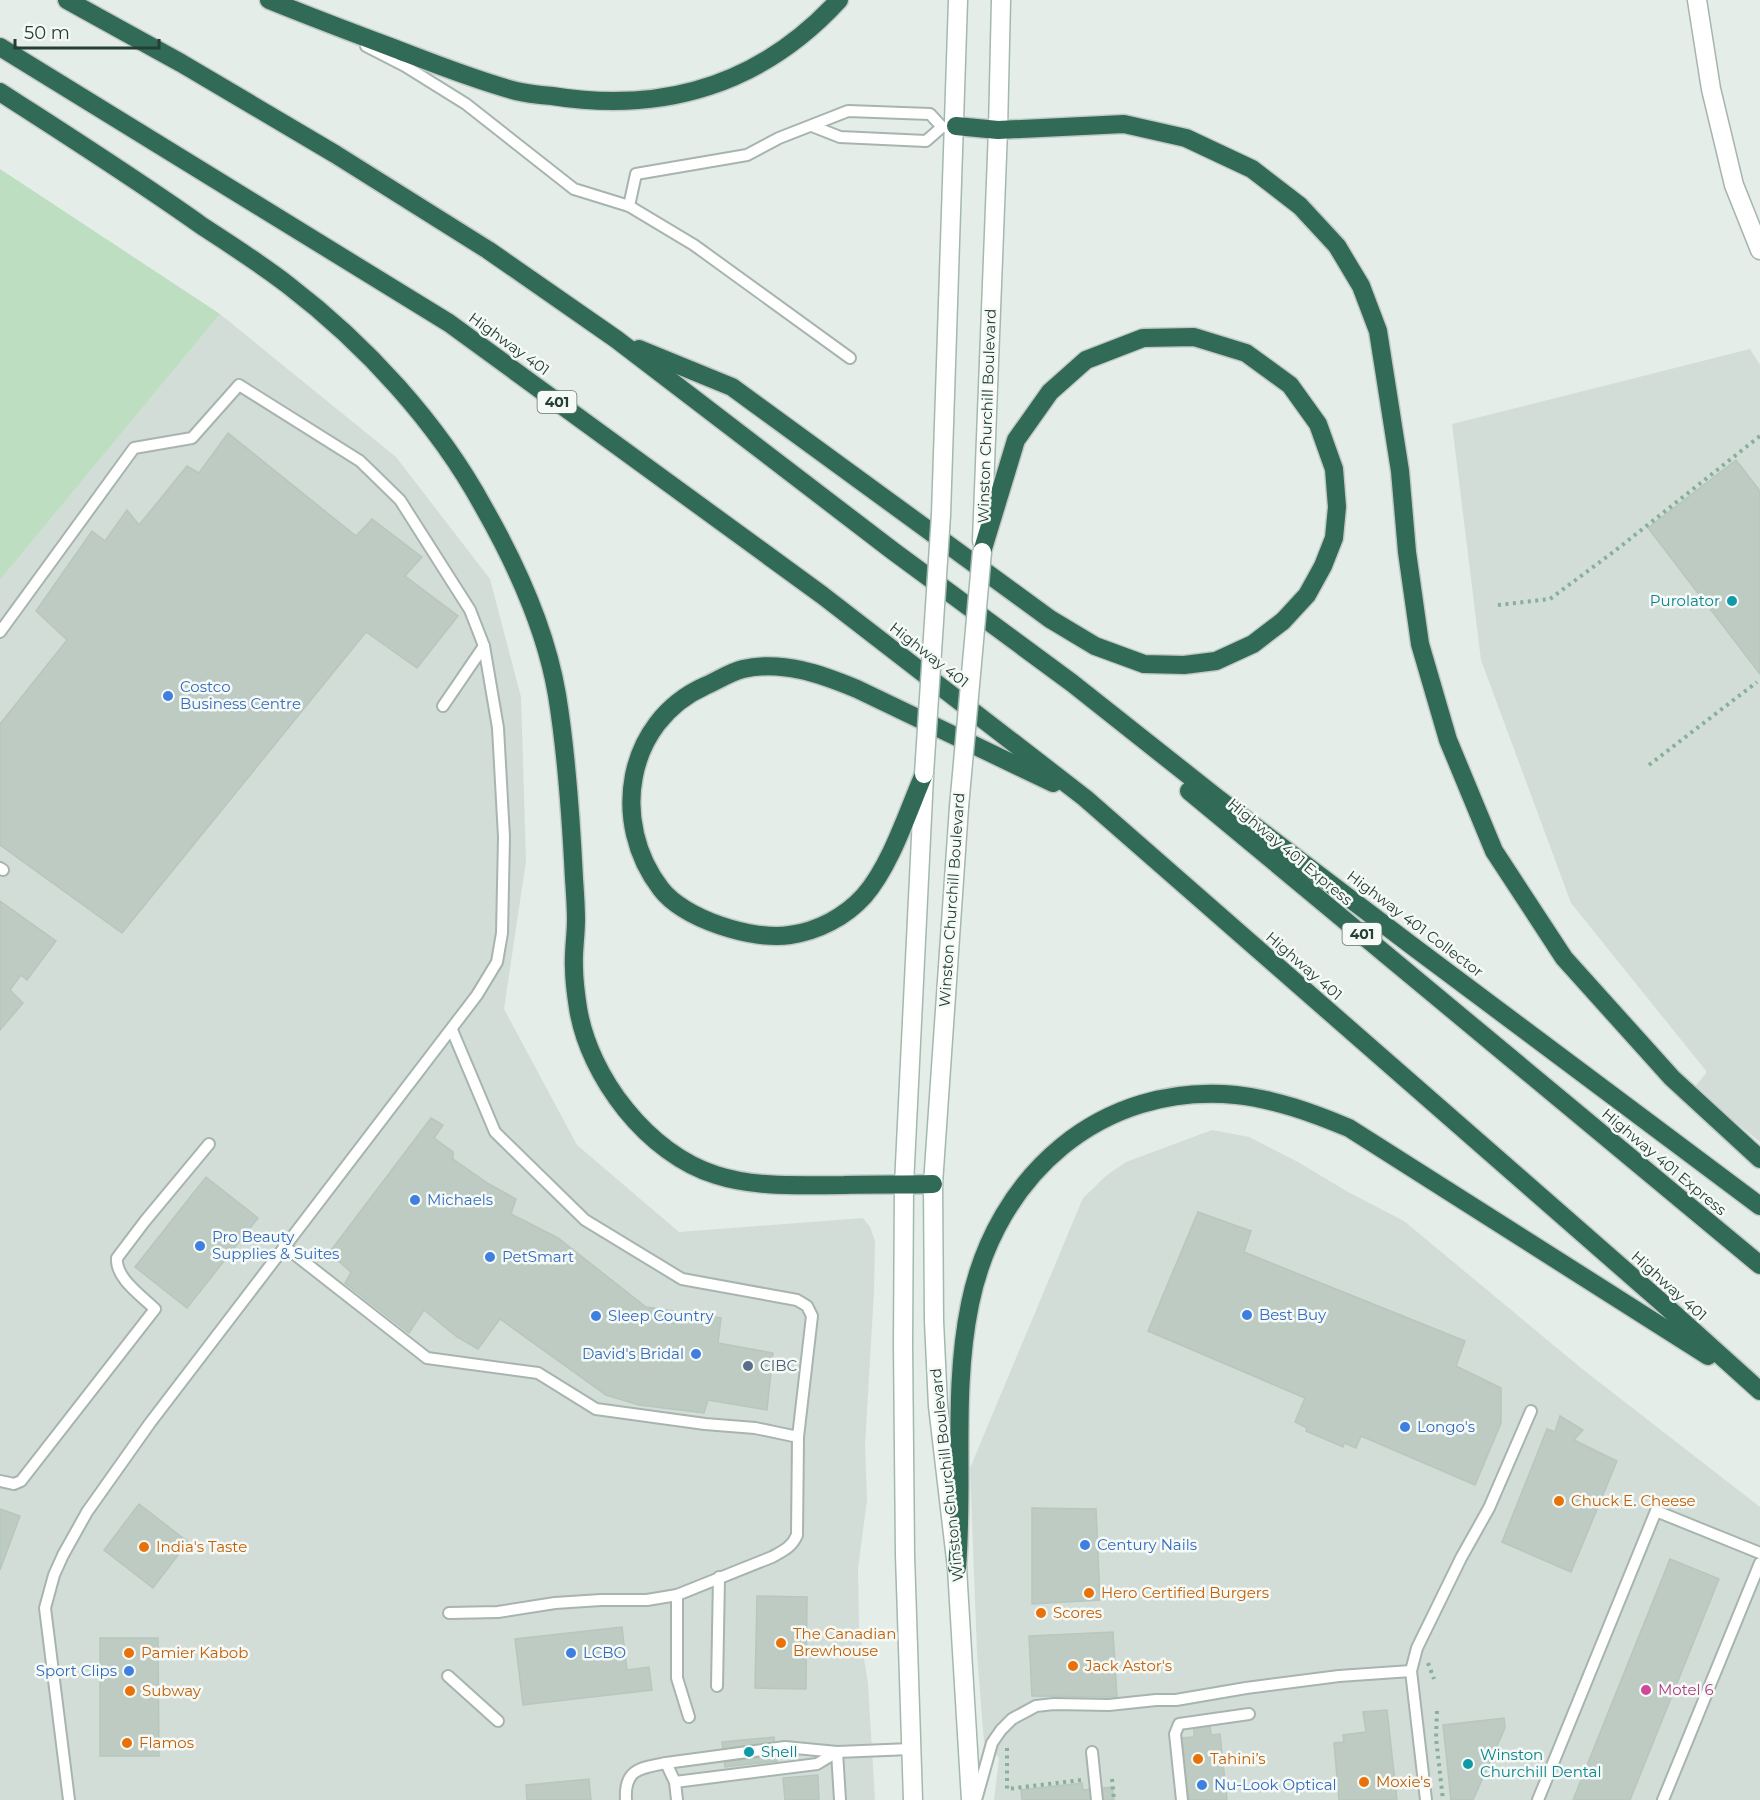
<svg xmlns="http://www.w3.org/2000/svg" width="1760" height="1800" font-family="Montserrat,sans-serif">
	<rect width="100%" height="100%" fill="#e4ede8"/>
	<g fill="#d3ddd7">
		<path d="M220,314L396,457L490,579L521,697L526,861L504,1009L577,1145L679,1232L863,1218L870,1227L875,1241L874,1291L865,1445L867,1500L858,1569L859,1626L868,1684L875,1800H0V580Z"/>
		<path d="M1750,349L1760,365V1142L1694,1088L1707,1072L1571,903L1481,660L1452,424Z"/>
		<path d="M1212,1130L1249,1137L1298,1162L1348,1192L1404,1221L1581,1368L1760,1507V1800H994L999,1758L984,1742L977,1653L970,1468L1083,1198L1107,1175L1126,1162Z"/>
	</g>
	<path fill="#bedec2" d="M0,169L220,314L0,580Z"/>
	<g fill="#bdcbc3" stroke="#b7c7be" stroke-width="1.5">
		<path d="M228,433L356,536L372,519L422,557L405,576L458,616L417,668L366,632L122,933L0,845V724L67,640L36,611L92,531L105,541L127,510L139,525L187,466L199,473Z"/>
		<path d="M1736,460L1760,491V674L1648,528Z"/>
		<path d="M0,901L56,941L27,980L21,975L10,990L23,1003L0,1030Z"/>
		<path d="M431,1118L443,1125L434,1138L453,1152V1159L489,1184L516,1199L511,1214L558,1238L646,1307L721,1318L718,1343L773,1353L767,1410L708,1400L704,1413L639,1405L606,1395L500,1319L478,1349L457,1337L424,1310L409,1333L345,1283L351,1272L329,1253Z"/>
		<path d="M206,1177L258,1218L187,1308L135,1267Z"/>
		<path d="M1198,1212L1251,1231L1244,1252L1465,1341L1456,1366L1501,1388V1423L1475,1485L1361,1436L1356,1448L1344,1443L1343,1447L1306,1431L1307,1428L1295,1422L1305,1398L1148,1331Z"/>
		<path d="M1560,1416L1583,1430L1574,1440L1617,1461L1571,1572L1502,1542L1547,1429L1555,1432Z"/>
		<path d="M139,1504L188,1542L153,1588L104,1550Z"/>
		<path d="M1032,1508L1096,1509L1100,1600L1032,1604Z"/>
		<path d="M0,1509L20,1516L0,1570Z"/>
		<path d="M1670,1559L1719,1579L1630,1800H1573Z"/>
		<path d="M757,1596L807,1597L806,1689L755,1688Z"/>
		<path d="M622,1627L627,1670L649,1667L652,1690L523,1705L515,1639Z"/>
		<path d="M1113,1632L1117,1697L1032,1696L1029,1636Z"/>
		<path d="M100,1638H158L159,1756H100Z"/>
		<path d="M1387,1710L1397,1800H1339L1334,1743L1344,1742L1343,1735L1366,1732L1363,1712Z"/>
		<path d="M1504,1718L1505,1728L1473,1800H1451L1443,1725Z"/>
		<path d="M1210,1724L1211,1735L1220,1734L1227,1800H1188L1181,1738L1194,1737V1726Z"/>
		<path d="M774,1737L777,1761L725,1767L722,1742Z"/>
		<path d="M818,1775L819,1800H785L783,1778Z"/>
		<path d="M589,1779L591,1800H527L526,1785Z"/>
		<path d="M1082,1783L1083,1790L1112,1787L1114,1800H1022L1021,1790Z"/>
	</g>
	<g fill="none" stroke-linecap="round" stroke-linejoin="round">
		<defs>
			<g id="service">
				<path d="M366,46L405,66L466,104L574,189L629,206L694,245L850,358"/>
				<path d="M812,126L840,137L926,141L942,127H946"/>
				<path d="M629,206L636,174L747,155L779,138L848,111L930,114L942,127"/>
				<path d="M0,632L134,448L192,438L239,385L360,461L400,500L470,610L484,646L498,728L504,837L502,933L497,962L477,995L150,1423L87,1512L63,1555L54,1575L45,1608L69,1800"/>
				<path d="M443,706L484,646"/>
				<path d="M0,868L3,870"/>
				<path d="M284,1246L427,1358L538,1373L596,1409L705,1424L755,1428L798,1437L812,1316L807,1306L797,1300L682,1279L585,1220L495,1132L452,1030"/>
				<path d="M0,1481L14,1484L21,1481L155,1309C142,1296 115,1278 117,1258L145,1221L209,1144"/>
				<path d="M677,1595V1678L689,1717"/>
				<path d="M449,1613L498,1612L555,1603L601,1600H647L677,1595L772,1557C783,1551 792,1547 797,1535L798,1437"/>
				<path d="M448,1676L498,1721"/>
				<path d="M717,1686L719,1577"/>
				<path d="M1092,1752L1097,1800"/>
				<path d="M666,1763L785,1747L837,1752L840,1800"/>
				<path d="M626,1800C624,1769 640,1768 666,1763L675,1782"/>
				<path d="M677,1800L675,1782L817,1764L837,1752L911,1749"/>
				<path d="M976,1800L992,1743L1001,1730L1012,1719L1036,1706L1054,1704L1109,1705L1156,1700H1176L1246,1688L1339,1676L1411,1671"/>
				<path d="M1182,1800L1175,1734L1179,1724L1249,1714"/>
				<path d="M1426,1800L1411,1671L1417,1648L1461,1558L1489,1508L1531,1411"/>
				<path d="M1538,1800L1656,1511L1760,1553"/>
				<path d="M1663,1800L1760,1563"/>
			</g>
			<path id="tertiary" d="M1697,0L1711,89L1734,185L1760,250"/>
			<g id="secondary">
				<path d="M941,515L958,0"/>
				<path d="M982,541L998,130L1001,0"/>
				<path d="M959,807L933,1184L934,1321L938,1406L957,1568L971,1800"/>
				<path d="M913,1800L905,1555L903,1344L904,1185L924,776"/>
			</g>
			<g id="motorway">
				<path d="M67,0L181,63L335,154L488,250L616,339L893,551L1072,683L1216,797L1415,948L1760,1206"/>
				<path d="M269,0C311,17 353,33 396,49C435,64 475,80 516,91C528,94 540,95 552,96C664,114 762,84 839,0"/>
				<path d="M0,47L449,323L822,595L1085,798L1660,1301L1760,1391"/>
				<path d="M0,92C68,136 136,179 202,226C231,245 261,264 288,285C365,344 438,423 484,508C517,566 546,629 557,695C567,756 571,818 574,879C575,893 576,906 576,920C576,936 573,952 574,968C574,981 576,995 578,1008C589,1077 648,1154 716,1175C756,1188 802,1185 844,1185C873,1184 903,1185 933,1184"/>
				<path d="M956,126L998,130L1124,124L1186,138L1252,169L1300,206L1337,246L1361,286L1378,331L1400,471L1407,552L1420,644L1448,740L1494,851L1564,958L1672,1078L1760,1159"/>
				<path d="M639,349L732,387L1050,619L1095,646L1144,664L1184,665L1216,661L1253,644L1283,621L1307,595L1323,566L1334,538L1337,507L1334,469L1318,424L1290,385L1246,353L1194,337L1143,338L1086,360L1050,392L1016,440L982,552"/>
				<path d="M924,774C908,811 891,865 864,896C845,917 818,931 790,935C753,941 684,919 661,889C610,823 625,722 705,686C717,681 730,672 743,669C782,660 821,674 857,689L1053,783"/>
				<path d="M1189,791L1760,1265"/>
				<path d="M957,1568C964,1480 952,1391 970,1304C996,1176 1100,1082 1236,1095C1275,1099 1313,1113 1349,1128L1708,1356"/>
			</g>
		</defs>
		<use href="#service" stroke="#a7b5ae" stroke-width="14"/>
		<use href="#tertiary" stroke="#a7b5ae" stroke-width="21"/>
		<use href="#secondary" stroke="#a3b9ae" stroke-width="21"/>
		<use href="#motorway" stroke="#c2c9c6" stroke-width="21"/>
		<g stroke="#86b09c" stroke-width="4" stroke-dasharray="3 4.5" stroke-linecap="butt">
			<path d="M1498,605L1550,599L1616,550L1760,436"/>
			<path d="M1649,765L1757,682"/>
			<path d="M1428,1663L1434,1679"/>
			<path d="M1437,1711L1436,1738L1443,1800"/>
			<path d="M1007,1748V1789L1081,1780"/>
			<path d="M1112,1779L1114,1800"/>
		</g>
		<use href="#service" stroke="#fff" stroke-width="10"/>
		<use href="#tertiary" stroke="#fff" stroke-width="18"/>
		<use href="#secondary" stroke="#fff" stroke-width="18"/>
		<use href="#motorway" stroke="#316a56" stroke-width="18"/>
		<defs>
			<g id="secondary-bridge">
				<path d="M924,774L941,515"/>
				<path d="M959,807L982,552"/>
			</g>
		</defs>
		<use href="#secondary-bridge" stroke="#a3b9ae" stroke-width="21" stroke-linecap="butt"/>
		<use href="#secondary-bridge" stroke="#fff" stroke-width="18"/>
	</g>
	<g fill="#0f9aa8" stroke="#f5faf7" stroke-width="2">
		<circle cx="1732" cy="601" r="6"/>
		<circle cx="749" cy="1752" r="6"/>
		<circle cx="1468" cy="1764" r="6"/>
	</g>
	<g fill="#3f7fe0" stroke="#f5faf7" stroke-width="2">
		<circle cx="168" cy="696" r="6"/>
		<circle cx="415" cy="1200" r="6"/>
		<circle cx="200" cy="1246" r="6"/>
		<circle cx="490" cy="1257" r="6"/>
		<circle cx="1247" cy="1315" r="6"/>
		<circle cx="596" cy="1316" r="6"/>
		<circle cx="696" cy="1354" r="6"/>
		<circle cx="1405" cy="1427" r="6"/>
		<circle cx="1085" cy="1545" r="6"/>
		<circle cx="571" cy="1653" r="6"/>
		<circle cx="129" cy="1671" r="6"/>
		<circle cx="1202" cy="1785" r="6"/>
	</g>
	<circle fill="#5c6f8a" stroke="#f5faf7" stroke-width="2" cx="748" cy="1366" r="6"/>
	<g fill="#e8710a" stroke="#f5faf7" stroke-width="2">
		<circle cx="1559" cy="1501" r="6"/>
		<circle cx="144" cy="1547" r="6"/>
		<circle cx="1089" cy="1593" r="6"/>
		<circle cx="1041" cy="1613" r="6"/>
		<circle cx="781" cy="1643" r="6"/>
		<circle cx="129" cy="1653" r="6"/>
		<circle cx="1073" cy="1666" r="6"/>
		<circle cx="130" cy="1691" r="6"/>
		<circle cx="127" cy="1743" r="6"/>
		<circle cx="1198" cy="1759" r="6"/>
		<circle cx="1364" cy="1782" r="6"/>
	</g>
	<circle fill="#d1479c" stroke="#f5faf7" stroke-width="2" cx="1646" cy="1690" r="6"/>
	<g text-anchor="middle" stroke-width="5" stroke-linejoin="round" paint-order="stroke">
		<g fill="#f5faf7" stroke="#63776e" stroke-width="1.5">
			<rect x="537.5" y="391" width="39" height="22" rx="4.5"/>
			<rect x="1342.5" y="923" width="39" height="22" rx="4.5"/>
		</g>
		<g font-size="14" font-weight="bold" fill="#243f34">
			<text x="557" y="407">401</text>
			<text x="1362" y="939">401</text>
		</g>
		<g font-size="15" fill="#243f34" stroke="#f5faf7">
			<text transform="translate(509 344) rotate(36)" y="5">Highway 401</text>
			<text transform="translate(987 416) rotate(-88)" y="5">Winston Churchill Boulevard</text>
			<text transform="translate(929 655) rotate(38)" y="5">Highway 401</text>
			<text transform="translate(1290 852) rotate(40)" y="5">Highway 401 Express</text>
			<text transform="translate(952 900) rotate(-86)" y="5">Winston Churchill Boulevard</text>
			<text transform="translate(1415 924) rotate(37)" y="5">Highway 401 Collector</text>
			<text transform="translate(1304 966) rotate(41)" y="5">Highway 401</text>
			<text transform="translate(1664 1162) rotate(40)" y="5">Highway 401 Express</text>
			<text transform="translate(1669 1286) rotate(42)" y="5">Highway 401</text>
			<text transform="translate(947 1475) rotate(-96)" y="5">Winston Churchill Boulevard</text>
		</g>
		<g font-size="15" fill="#0d838f" stroke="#f5faf7" text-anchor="start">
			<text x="1720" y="606" text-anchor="end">Purolator</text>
			<text x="761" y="1757">Shell</text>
			<text x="1480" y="1760">Winston<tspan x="1480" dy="17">Churchill Dental</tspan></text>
		</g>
		<g font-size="15" fill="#366cbe" stroke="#f5faf7" text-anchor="start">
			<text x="180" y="692">Costco<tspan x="180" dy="17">Business Centre</tspan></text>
			<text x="427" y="1205">Michaels</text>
			<text x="212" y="1242">Pro Beauty<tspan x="212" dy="17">Supplies &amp; Suites</tspan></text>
			<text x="502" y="1262">PetSmart</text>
			<text x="1259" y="1320">Best Buy</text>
			<text x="608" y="1321">Sleep Country</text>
			<text x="684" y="1359" text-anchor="end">David's Bridal</text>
			<text x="1417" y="1432">Longo's</text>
			<text x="1097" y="1550">Century Nails</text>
			<text x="583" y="1658">LCBO</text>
			<text x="117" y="1676" text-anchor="end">Sport Clips</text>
			<text x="1214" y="1790">Nu-Look Optical</text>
		</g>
		<g font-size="15" fill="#4e5e75" stroke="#f5faf7" text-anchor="start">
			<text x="760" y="1371">CIBC</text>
		</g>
		<g font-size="15" fill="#c56008" stroke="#f5faf7" text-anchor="start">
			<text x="1571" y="1506">Chuck E. Cheese</text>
			<text x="156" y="1552">India's Taste</text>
			<text x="1101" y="1598">Hero Certified Burgers</text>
			<text x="1053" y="1618">Scores</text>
			<text x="793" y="1639">The Canadian<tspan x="793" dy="17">Brewhouse</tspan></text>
			<text x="141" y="1658">Pamier Kabob</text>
			<text x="1085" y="1671">Jack Astor's</text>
			<text x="142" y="1696">Subway</text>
			<text x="139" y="1748">Flamos</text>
			<text x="1210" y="1764">Tahini’s</text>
			<text x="1376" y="1787">Moxie's</text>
		</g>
		<g font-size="15" fill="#b23c85" stroke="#f5faf7" text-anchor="start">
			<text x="1658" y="1695">Motel 6</text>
		</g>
	</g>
	<path d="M15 39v9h144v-9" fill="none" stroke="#243f34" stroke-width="3"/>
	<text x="24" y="39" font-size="18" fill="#243f34" stroke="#f5faf7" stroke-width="4.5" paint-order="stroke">50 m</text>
</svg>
